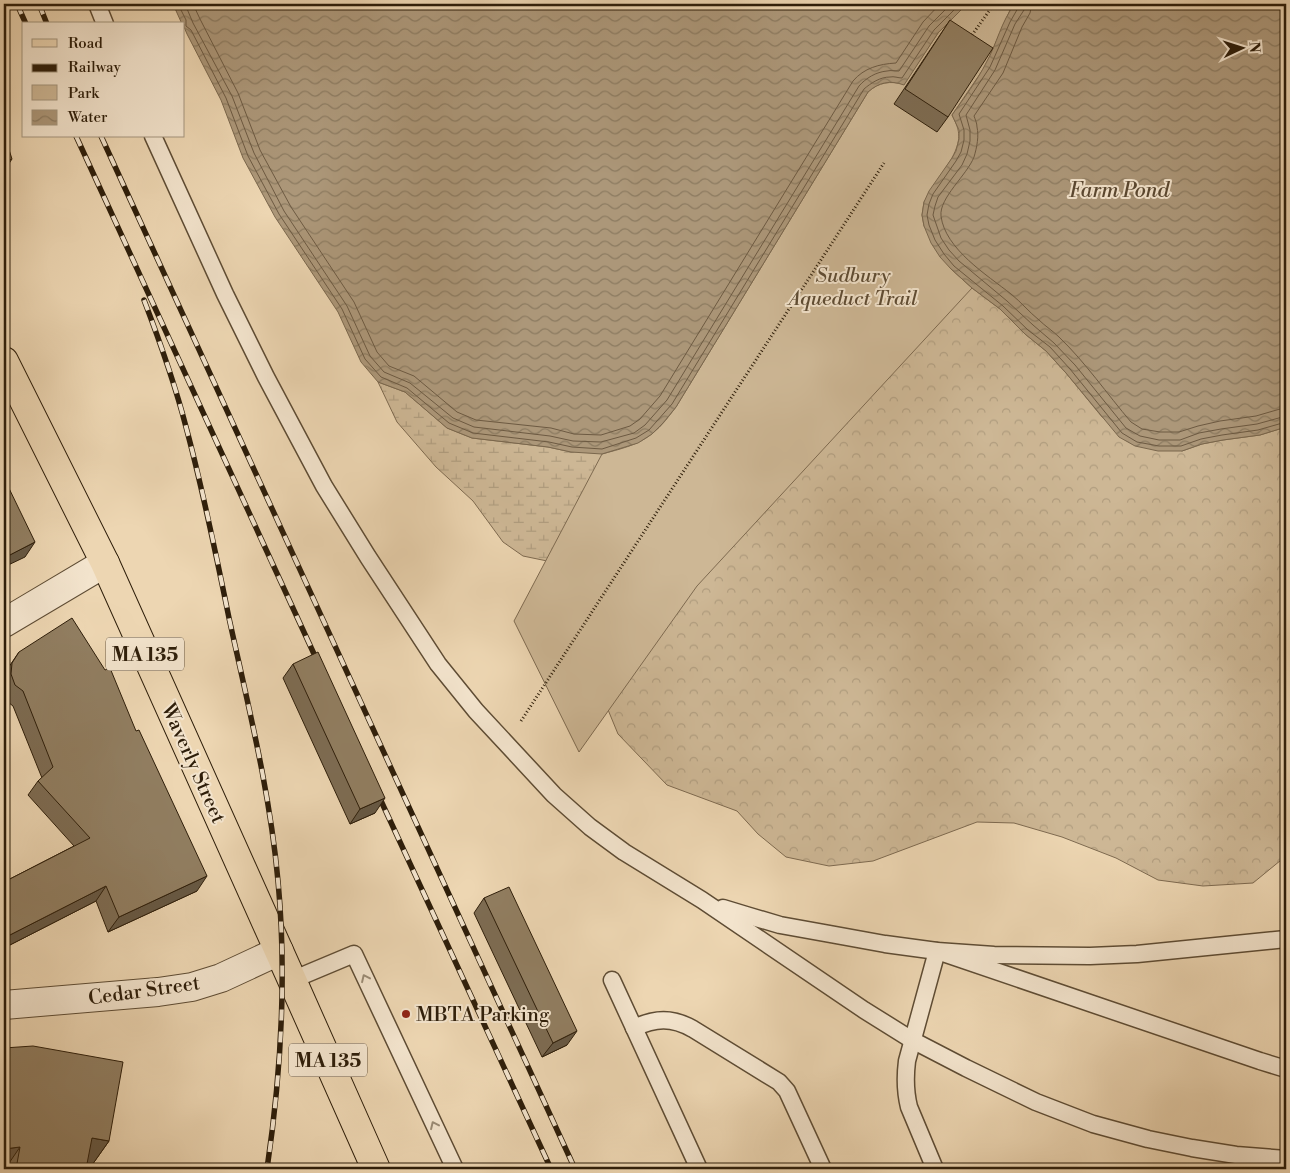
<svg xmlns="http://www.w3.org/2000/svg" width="1290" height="1173" font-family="'Libre Bodoni',serif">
	<defs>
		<pattern id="forest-crowns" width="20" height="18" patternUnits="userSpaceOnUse" patternTransform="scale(1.25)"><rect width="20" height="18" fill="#cdb795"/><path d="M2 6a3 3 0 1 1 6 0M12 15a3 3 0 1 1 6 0" fill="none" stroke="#b09d7f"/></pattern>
		<pattern id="wetland-marsh" width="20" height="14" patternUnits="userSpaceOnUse" patternTransform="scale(1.25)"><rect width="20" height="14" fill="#cdb795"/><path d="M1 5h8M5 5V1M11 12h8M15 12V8" fill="none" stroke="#b09d7f"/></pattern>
		<pattern id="water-waves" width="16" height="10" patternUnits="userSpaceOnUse" patternTransform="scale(1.25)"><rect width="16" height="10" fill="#ac9779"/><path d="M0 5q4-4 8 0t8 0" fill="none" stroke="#8c7b61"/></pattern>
	</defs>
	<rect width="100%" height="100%" fill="#edd6b2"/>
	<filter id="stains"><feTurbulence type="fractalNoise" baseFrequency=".004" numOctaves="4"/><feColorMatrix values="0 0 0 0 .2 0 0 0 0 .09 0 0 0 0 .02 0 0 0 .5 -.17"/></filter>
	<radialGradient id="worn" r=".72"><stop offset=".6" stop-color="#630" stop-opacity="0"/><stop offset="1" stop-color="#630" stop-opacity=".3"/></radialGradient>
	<path fill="url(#forest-crowns)" stroke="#7e6a50" d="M951,269L972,288L1000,309L1025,334L1046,351L1066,373L1102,417L1182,451L1202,444L1223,440L1260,435L1286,427V856L1253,883L1203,886L1158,880L1116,858L1062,837L1014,823L977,822L873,861L829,866L786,857L758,834L737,811L667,785L618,734L604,700Z"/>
	<path fill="url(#wetland-marsh)" stroke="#7e6a50" d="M378,382L405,392L447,428L472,438L548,447L571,452L623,448L552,562L523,556L503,542L473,501L436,467L397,422Z"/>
	<path fill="#cdb795" stroke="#7e6a50" d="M967,4H1015L1010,10L986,65L952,115C961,132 961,140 952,158L924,202L922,215L924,226L951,269L972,288L697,586L579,752L514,621L602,454C620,449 639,445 653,433C662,426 669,416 676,407L868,92C879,82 890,81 904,84L938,33Z"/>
	<g fill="url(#water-waves)" stroke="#7a674d">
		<path d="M173,4H967L938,33L904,85C890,80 879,82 868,92L676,407L663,423L652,434L638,443L602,454L571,452L548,447L472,438L447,428L405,392L378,382L361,362L338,312L275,217L243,158L221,100L187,34L184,27V24H182Z"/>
		<path d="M1015,4H1286V427L1260,435L1223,440L1202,444L1182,451H1158L1135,446L1119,437L1066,373L1046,351L1025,334L1000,309L972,288L951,269L940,257L931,243L924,226L922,215L924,202L929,191L952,158L956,151L959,139V130L952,115C964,98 977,81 986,63C997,44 1001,21 1015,4Z"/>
	</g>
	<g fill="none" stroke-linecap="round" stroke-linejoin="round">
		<g stroke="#6d5a42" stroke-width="1">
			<path d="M178,4L186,20V26L191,30L226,98L248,156L279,214L342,309L365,359L381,377L407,388L449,423L473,433L549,442L572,447L602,449L636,438L649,430L672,404L864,89C871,83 880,77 890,77C894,76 898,78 902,78L934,30L960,4"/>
			<path d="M185,4L193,23L232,96L254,153L284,211L347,306L370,356L384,372L410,383L453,418L474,427L550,436L573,441L601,442L634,433L645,425L667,400L859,86C866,78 876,72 887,71C891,70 895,71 899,71L929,26L951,4"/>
			<path d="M193,4L200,19L238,93L260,150L291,207L354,302L377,352L389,366L414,376L457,412L476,420L551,428L574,434L601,435L630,426L640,419L660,396L853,81C864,68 879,64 896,63L923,22L940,4"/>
			<path d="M1018,4V8L1010,22L990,67L959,114L964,130V140L961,152L956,161L933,194L929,204L927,215L929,225L935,240L944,254L954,266L1003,306L1028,330L1050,347L1070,369L1122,433L1137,442L1159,446H1181L1201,439L1222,435L1258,430L1286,422"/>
			<path d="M1025,4L1024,10L1015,24L995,70L966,115L970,130V141L967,154L962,165L938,197L935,206L933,215L941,238L949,250L959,261L1007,301L1033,325L1054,343L1075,365L1126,428L1140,436L1159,440H1180L1199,433L1221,429L1257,424L1286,416"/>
			<path d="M1032,4L1030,13L1022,27L1003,73L974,116C975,119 977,123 977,127C979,136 977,147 974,157C967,175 939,198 941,216C945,249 987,275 1011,294C1021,302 1029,312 1039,320C1045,326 1053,331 1059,337C1086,363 1107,394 1131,422L1142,429L1160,432H1179L1198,426L1220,421L1256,416L1280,409L1286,408"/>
		</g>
		<defs>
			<g id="service">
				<path d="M97,4L105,24"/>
				<path d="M153,136L225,294L266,377L324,486L368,557L438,664L476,711L554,795L590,827L624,852L702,900L864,1010L912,1040L966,1068L1036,1102L1093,1124L1148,1139L1192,1148L1236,1155L1286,1159"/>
				<path d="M723,908L746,915L780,925L830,934L885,944L937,951L994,955L1090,956L1137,954L1286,939"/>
				<path d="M292,980L354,954L455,1169"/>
				<path d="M612,980L699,1169"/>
				<path d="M634,1028C655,1018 672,1017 693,1029L779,1082L787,1091L823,1169"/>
				<path d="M935,1169L909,1107C905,1091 905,1077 907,1061L937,951L1260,1061L1286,1069"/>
			</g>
			<g id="minor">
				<path d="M4,623L105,563"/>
				<path d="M4,1005L158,992L192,987L221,978L279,951"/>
			</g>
			<path id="primary" d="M4,361L105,563L292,980L376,1169"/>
		</defs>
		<use href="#service" stroke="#5e4c34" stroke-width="19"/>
		<use href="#minor" stroke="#5e4c34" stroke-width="30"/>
		<use href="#primary" stroke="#2e1e0a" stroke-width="30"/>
		<g stroke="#2e1e0a" stroke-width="3" stroke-dasharray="1 2.5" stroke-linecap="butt">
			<path d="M972,35L994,4"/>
			<path d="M521,721L884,163"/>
		</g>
		<use href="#service" stroke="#f3e4cd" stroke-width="16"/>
		<use href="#minor" stroke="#f3e4cd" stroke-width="28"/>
		<use href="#primary" stroke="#edd6b2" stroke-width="28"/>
		<defs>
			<g id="rail">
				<path d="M17,4L26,24"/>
				<path d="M39,4L47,24"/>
				<path d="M76,136L320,667"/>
				<path d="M101,136L575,1169"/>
				<path d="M144,300C160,342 175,384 186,427C203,490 216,554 229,618C248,705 270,792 278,881C287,977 281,1074 267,1169"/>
				<path d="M376,790L551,1169"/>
			</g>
		</defs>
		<use href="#rail" stroke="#2e1e0a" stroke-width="5.5"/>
		<use href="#rail" stroke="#f3e4cd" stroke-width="4" stroke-dasharray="11" stroke-linecap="butt"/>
	</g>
	<g fill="#7d6c53" stroke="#2e1e0a">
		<path d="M950,20L948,117L937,132L894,104Z"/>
		<path d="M19,652L197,891L108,932L96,901L4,948V882L74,846L28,795L38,781L42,778L13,706L4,699V674Z"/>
		<path d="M293,664L375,813L350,824L283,678Z"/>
		<path d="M484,898L567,1045L542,1057L474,913Z"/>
		<path d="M4,1048L109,1141L92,1165L87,1164L86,1169H4Z"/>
	</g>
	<g fill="#665844" stroke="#2e1e0a">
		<path d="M12,159L4,171V162Z"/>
		<path d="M35,542L25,557L4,567V558Z"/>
		<path d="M385,798L375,813L350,824L360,809Z"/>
		<path d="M207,876L197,891L108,932L119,917Z"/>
		<path d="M106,886L96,901L4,948V938Z"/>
		<path d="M577,1031L567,1045L542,1057L553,1043Z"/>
		<path d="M92,1138L109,1141L92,1165L76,1161Z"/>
		<path d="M20,1147L5,1169H4V1149Z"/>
	</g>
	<g fill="#917e61" stroke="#2e1e0a">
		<path d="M950,20L993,48L948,117L905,89Z"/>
		<path d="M4,134L12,159L4,162Z"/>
		<path d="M4,478L35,542L4,558Z"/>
		<path d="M72,618L105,670L110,668L136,731L139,730L207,876L119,917L106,886L4,938V882L90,838L38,781L53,767L23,691L15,685L11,674L12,663L19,652Z"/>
		<path d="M318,652L385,798L360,809L293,664Z"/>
		<path d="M509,887L577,1031L553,1043L484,898Z"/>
		<path d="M33,1046L123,1062L109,1141L92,1138L86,1169H16L20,1147L4,1149V1048Z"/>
	</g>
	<defs><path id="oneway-chevron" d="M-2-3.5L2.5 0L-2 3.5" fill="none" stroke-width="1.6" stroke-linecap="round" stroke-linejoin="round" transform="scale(1.25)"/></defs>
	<g stroke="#9a8b75">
		<use href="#oneway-chevron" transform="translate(365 978) rotate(-115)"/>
		<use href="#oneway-chevron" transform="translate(434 1125) rotate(-115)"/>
	</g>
	<circle fill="#8f2418" stroke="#f3e4cd" stroke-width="2" cx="406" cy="1014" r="5"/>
	<g text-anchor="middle" stroke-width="4" stroke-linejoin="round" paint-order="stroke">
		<g fill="#f3e4cd" stroke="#695944" stroke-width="1">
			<rect x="106" y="637.5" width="78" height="33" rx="4"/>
			<rect x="289" y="1043.5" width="78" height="33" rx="4"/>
		</g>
		<g font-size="19" font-weight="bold" fill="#2e1e0a">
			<text x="145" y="661">MA 135</text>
			<text x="328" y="1067">MA 135</text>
		</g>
		<g font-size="20" font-style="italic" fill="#5e4c34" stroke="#f3e4cd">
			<text x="853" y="282">Sudbury<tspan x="853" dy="23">Aqueduct Trail</tspan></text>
		</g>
		<g font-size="20" fill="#2e1e0a" stroke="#f3e4cd">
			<text transform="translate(194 763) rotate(66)" y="7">Waverly Street</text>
			<text transform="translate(144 990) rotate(-8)" y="7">Cedar Street</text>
		</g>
		<g font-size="20" fill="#2e1e0a" stroke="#f3e4cd" text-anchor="start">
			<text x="416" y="1021">MBTA Parking</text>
		</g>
		<g font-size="21" font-style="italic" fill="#5a4831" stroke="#f3e4cd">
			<text x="1119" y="197">Farm Pond</text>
		</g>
	</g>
	<rect width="1290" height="1173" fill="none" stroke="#edd6b2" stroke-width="20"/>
	<rect x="5" y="5" width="1280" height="1163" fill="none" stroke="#2e1e0a" stroke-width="2.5"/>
	<rect x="10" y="10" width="1270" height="1153" fill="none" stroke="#2e1e0a"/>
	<rect x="22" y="22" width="162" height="115" fill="#f3e4cd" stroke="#a4957f"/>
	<rect x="32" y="39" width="25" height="8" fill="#edd6b2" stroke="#a4957f"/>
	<text x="68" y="48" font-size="15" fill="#2e1e0a">Road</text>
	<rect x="32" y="64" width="25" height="8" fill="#2e1e0a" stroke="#a4957f"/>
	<text x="68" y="72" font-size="15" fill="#2e1e0a">Railway</text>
	<rect x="32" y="85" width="25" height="15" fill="#cdb795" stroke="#a4957f"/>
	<text x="68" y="98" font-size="15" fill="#2e1e0a">Park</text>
	<rect x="32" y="110" width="25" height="15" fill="url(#water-waves)" stroke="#a4957f"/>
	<text x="68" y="122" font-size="15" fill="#2e1e0a">Water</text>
	<g transform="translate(1242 48) rotate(86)" stroke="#f3e4cd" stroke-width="4" paint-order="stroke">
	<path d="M0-4L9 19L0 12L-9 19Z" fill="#2e1e0a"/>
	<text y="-8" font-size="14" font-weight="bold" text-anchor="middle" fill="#2e1e0a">N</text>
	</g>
	<rect width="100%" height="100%" filter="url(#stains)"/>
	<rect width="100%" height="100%" fill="url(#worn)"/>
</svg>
